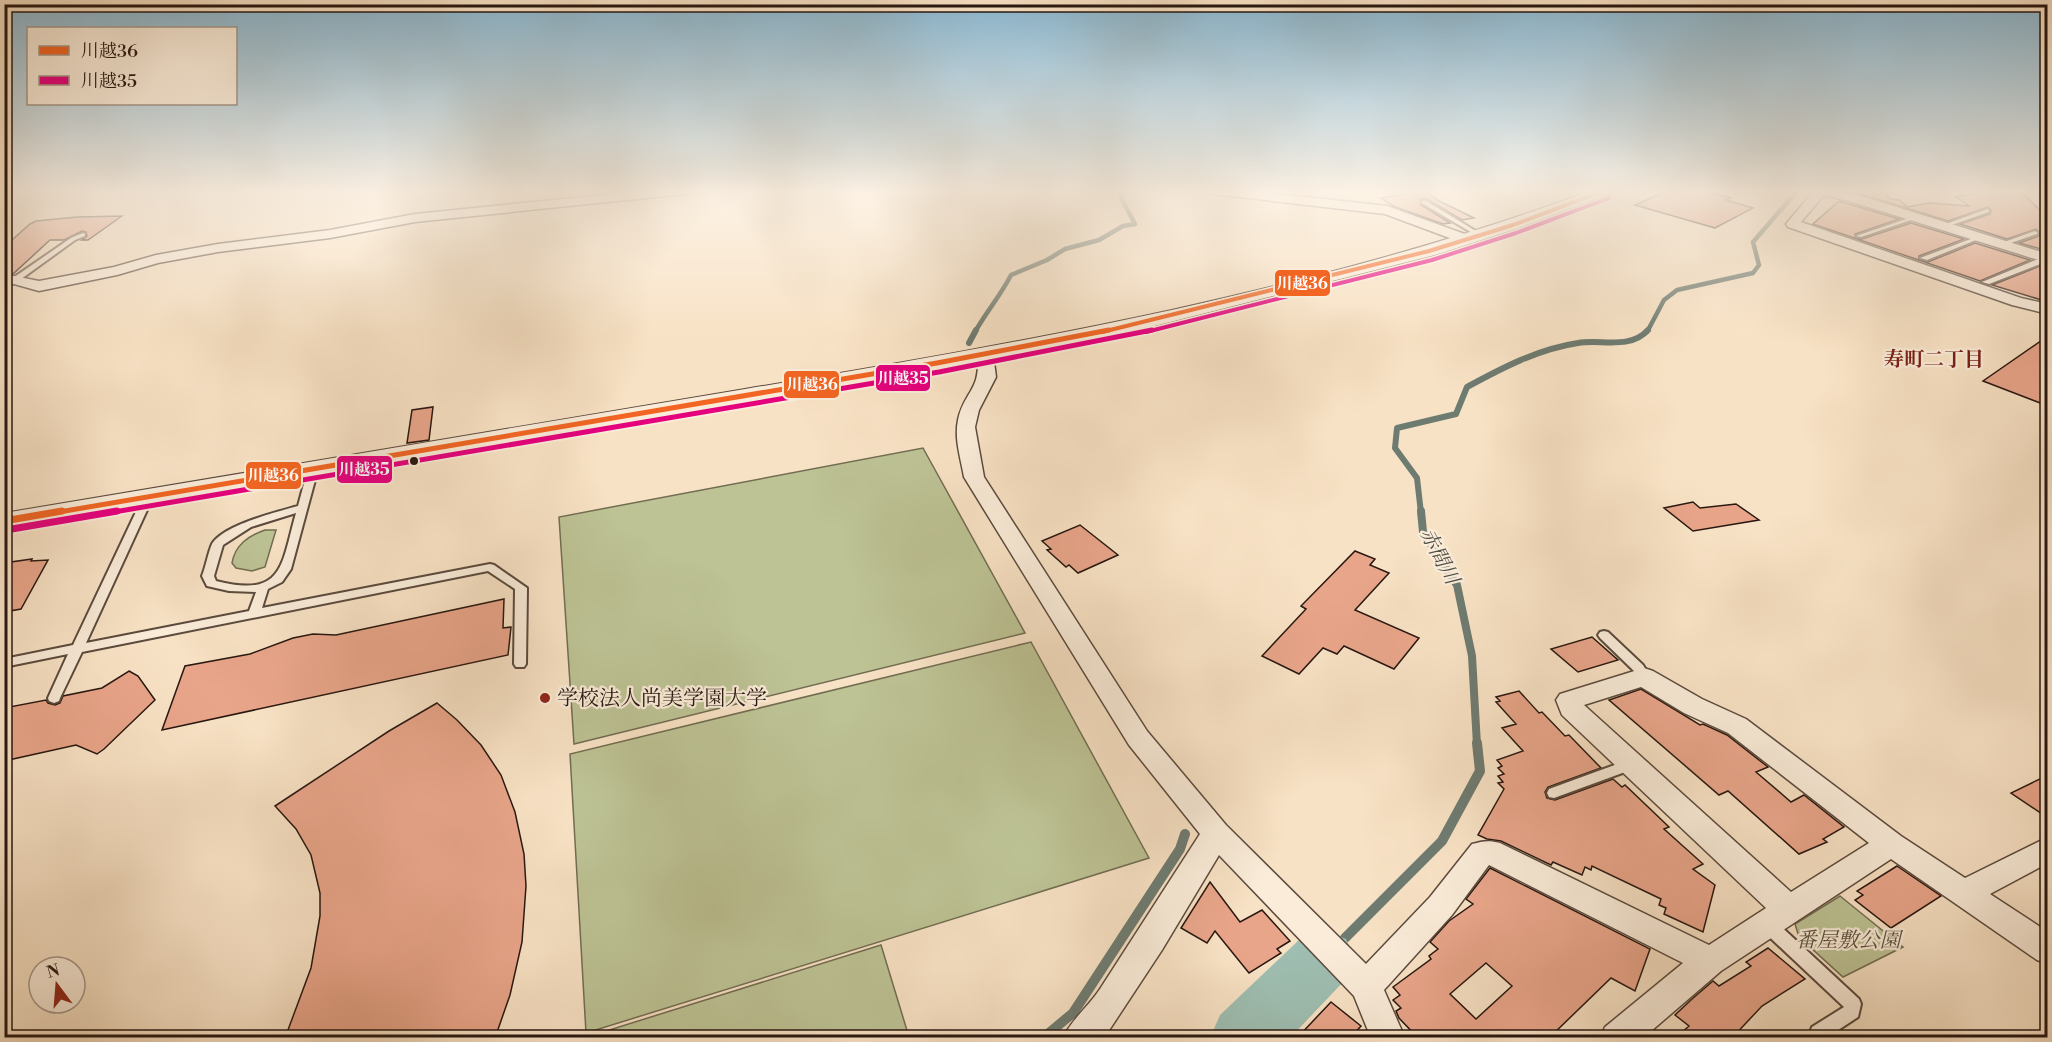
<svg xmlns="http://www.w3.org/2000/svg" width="2052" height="1042" font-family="'Libre Bodoni','Noto Serif JP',serif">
	<rect width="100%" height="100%" fill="#f8e2c5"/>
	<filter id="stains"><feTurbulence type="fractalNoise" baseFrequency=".00333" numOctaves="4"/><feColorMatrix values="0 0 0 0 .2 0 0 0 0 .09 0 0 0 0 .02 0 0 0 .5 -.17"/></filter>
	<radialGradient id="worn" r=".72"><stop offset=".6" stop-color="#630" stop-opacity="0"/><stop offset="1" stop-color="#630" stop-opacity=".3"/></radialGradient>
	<g fill="#bdc395" stroke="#726d52" stroke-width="1.5">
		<path d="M923,448L1025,633L574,744L559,517Z"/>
		<path d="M265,530H276L265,567L252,571L236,568L232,563C235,545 248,536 265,530Z"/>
		<path d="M1031,642L1149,858L586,1033L570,754Z"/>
		<path d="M1840,896L1903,947L1843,977L1799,937L1795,924Z"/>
		<path d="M881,945L909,1037H587Z"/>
	</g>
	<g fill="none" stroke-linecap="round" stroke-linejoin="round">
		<g stroke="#6e7b71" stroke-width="4.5">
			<path d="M975,332C986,312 1001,295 1011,275L1047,260L1065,249L1099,240L1123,226L1135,224L1117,190"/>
			<path d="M1647,332L1664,300L1677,290L1753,273L1759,265L1753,242L1798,190"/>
		</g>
		<g stroke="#6e7b71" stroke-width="6">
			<path d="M969,343L976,330"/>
			<path d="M1421,513L1417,478L1395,448L1397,428L1456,414L1467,387C1502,368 1538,349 1578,343C1601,339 1630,350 1648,330"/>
		</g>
		<path stroke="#6e7b71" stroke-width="8" d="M1421,511L1423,532L1457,585L1472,656L1477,745"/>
		<g stroke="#6e7b71" stroke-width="10">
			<path d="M1345,938L1442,841L1480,771L1477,743"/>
			<path d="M1043,1038L1073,1013L1180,849L1185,834"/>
		</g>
		<path fill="#9ebeb1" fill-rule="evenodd" d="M1323,930L1346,939L1355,959L1346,979L1290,1038H1210L1220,1015L1300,939Z"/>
	</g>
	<g fill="#e9a58a" stroke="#271710" stroke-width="1.5" fill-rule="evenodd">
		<path d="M1669,190H1701L1731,198L1726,200L1753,208L1715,228L1635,205Z"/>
		<path d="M1851,190H1883L1890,199L1900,200L1907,207L1929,203L1969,206L1956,197L1992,190H2019L2048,218V251L2019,243L2039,236L2040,233L2036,229L2007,239L1960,224L1990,214L1991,210L1988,207L1948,221L1850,191Z"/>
		<path d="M1426,191L1437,200L1474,218L1462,220L1427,199H1420L1421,205L1450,223L1443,224L1395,207L1381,198Z"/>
		<path d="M1839,201L1899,219L1855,234L1856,238L1862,239L1911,223L1964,239L1919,256V260L1928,262L1975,243L2030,260L1980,281L1813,224Z"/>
		<path d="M122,216L88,240H82L87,236L86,232L82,231L64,240H50L13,274H4V247L30,224L36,221L77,217Z"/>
		<path d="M2045,264L2048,265V302L1992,285Z"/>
		<path d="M2048,336V406L1983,381Z"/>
		<path d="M433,407L429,440L407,443L412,410Z"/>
		<path d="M1693,502L1700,508L1736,504L1759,520L1693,531L1664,508Z"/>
		<path d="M1080,525L1118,555L1078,573L1069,565L1066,567L1047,550L1051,549L1042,541Z"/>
		<path d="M1355,551L1375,559L1370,565L1389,573L1355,610L1419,638L1394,669L1344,646L1337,654L1323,648L1299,674L1262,656L1306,609L1301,606Z"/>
		<path d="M32,559L31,561L48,560L21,609L4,612V563Z"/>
		<path d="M504,599L503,628L511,627L508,655L162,730L185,666L250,654L293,638L313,634L336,635Z"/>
		<path d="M1592,637L1618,660L1578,672L1551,649Z"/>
		<path d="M129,671L138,676L155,700L104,749L97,754L76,745L4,761V708L46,700L48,703L55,705L60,703L63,696L102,688Z"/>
		<path d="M1641,689L1700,725L1703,724L1727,735L1768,767L1756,772L1791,802L1804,795L1844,827L1823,839L1827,842L1799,854L1728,791L1719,795L1609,700Z"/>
		<path d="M1519,691L1539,713L1542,712L1565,736L1569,735L1601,768L1548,787L1545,792L1547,798L1555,800L1613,779L1622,787L1625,785L1669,827L1664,829L1703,864L1693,869L1715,885L1703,932L1664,914L1666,908L1659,905L1661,899L1592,866L1591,870L1585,867L1582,875L1553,862L1551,865L1501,841L1487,839L1478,835L1504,789L1498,783L1503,782L1498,776L1504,774L1498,768L1502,766L1497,760L1523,751L1502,728L1516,724L1496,702L1500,701L1496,697Z"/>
		<path d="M437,703L457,720L481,745L501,775L515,812L524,854L526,886L522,942L510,995L495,1038H285L311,968L320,916V893L311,855L296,829L275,806L389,731Z"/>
		<path d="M2048,775V818L2011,793Z"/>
		<path d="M1897,866L1941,896L1891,928L1855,900L1863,895L1857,891Z"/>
		<path d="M1490,868L1650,949L1635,991L1611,978L1549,1038H1418L1399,1018L1396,1011L1401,1008L1393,1000L1400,995L1393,987L1431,959L1429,956L1438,949L1430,942L1449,921L1473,904L1466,899ZM1486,963L1512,986L1476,1019L1450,994Z"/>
		<path d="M1210,882L1240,922L1262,910L1290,941L1277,949L1281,953L1249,973L1215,931L1207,943L1181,928Z"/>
		<path d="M1768,948L1805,979L1762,1006L1732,1038H1675L1689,1026L1675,1015L1692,999L1713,981L1719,986L1751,966L1746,962Z"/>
		<path d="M1331,1002L1361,1026L1350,1038H1297Z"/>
	</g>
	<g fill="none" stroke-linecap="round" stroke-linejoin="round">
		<defs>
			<g id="service">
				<path d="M1422,201H1426L1484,236L1479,237L1422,203Z"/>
				<path d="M1987,209L1989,210V212L1943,228L1938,227Z"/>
				<path d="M1912,217L1917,218L1861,237L1856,236Z"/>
				<path d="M2035,231L2038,233L2037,234L2002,246L1996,245Z"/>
				<path d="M83,233L85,234V236L75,240L17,282L10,280L71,238Z"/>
				<path d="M1976,237L1981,238L1927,260L1920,258Z"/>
				<path d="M2043,257H2048V261L1989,284L1982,282Z"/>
				<path d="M313,466L318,469L291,569L282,582L268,589L262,608L490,564L494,565L527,588L526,664L524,667H516L514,664L515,589L488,571L82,652L60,698L59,701L54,703L49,701L48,698L68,654L4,667V659L73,645L143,497L148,494L153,497L86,643L249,611L256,592L229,591L207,586L202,576C206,566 208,553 212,544C223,525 277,512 298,506L308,469ZM296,513C281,566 284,598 216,581L214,576L223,545L251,527Z"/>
				<path d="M1604,631L1608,632L1643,665L1650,677L1648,680H1640L1634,671L1600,638L1598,635L1600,632Z"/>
				<path d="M1631,759L1636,760L1638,764L1636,768L1554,798L1549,797L1547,793L1549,789Z"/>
				<path d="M1768,918L1774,920L1859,999L1861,1004L1858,1017L1826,1038H1811L1810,1033L1812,1027L1844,1007L1762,930L1760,925L1762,920Z"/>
			</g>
			<g id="minor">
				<path d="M652,190H691L685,194L415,222L330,238L218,252L158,263L117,275L39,291L14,284L4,285V276H14L39,281L114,267L156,255L218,244L330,230L415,214Z"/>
				<path d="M1207,190H1243L1387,206L1473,237L1475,240L1473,243H1463L1385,214L1213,194Z"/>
				<path d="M1812,190H1833L1858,195L2048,254V263L1849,201L1824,195L1801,222L2021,298L2048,304V314L2012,305L1788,227L1786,224L1813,192Z"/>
				<path d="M985,349L993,354L996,377L979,410L975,427L984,477L1147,731L1226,825L1366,964L1430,897L1472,844C1483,841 1489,840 1500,843L1709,945L1766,908L1562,715L1556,700L1560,694L1644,668L1653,671L1702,699L1746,719L1901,836L1965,878L2048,837V863L1990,894L2048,932V964L2037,960L1891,859L1721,971L1643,1038H1600L1605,1027L1683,963L1489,865L1452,915L1384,990L1405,1038H1371L1354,996L1219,855L1162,950L1106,1035L1104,1038H1063C1071,1020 1089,1006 1100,989L1200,834L1129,745L964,477C961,459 954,439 958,420C964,391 982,390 977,354ZM1641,687L1684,713L1728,733L1869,843L1791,892L1584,705Z"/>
			</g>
			<path id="tertiary" d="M1593,190H1614L1611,193L1519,228L1435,255L1131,332L937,369L4,529V513C251,472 498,430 745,389C1031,341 1320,291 1593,190Z"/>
		</defs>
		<use href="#service" stroke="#5b4a3d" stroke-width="4"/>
		<use href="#minor" stroke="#5b4a3d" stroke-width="3"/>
		<use href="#tertiary" stroke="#5b4a3d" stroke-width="2"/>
		<use href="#service" fill="#faecd9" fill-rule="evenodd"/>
		<use href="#minor" fill="#faecd9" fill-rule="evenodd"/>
		<use href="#tertiary" fill="#faecd9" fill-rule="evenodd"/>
		<defs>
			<path id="bus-1-far2" d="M1102,332L1429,251L1513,225L1606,190"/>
			<path id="bus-1-far1" d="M53,513L937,363L1109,330"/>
			<path id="bus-1" d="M4,521L62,511"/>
			<path id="bus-2-far2" d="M1146,332L1432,260L1516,233L1609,198"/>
			<path id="bus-2-far1" d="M108,513L939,372L1152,330"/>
			<path id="bus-2" d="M6,530L117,511"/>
		</defs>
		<use href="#bus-1-far2" stroke="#faecd9" stroke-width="7"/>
		<use href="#bus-1-far1" stroke="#faecd9" stroke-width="9"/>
		<use href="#bus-1" stroke="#faecd9" stroke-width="11"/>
		<use href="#bus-2-far2" stroke="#faecd9" stroke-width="7"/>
		<use href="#bus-2-far1" stroke="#faecd9" stroke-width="9"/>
		<use href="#bus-2" stroke="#faecd9" stroke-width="11"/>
		<use href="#bus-1-far2" stroke="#f26522" stroke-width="4"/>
		<use href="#bus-1-far1" stroke="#f26522" stroke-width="5"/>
		<use href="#bus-1" stroke="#f26522" stroke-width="7"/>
		<use href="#bus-2-far2" stroke="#e5007d" stroke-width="4"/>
		<use href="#bus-2-far1" stroke="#e5007d" stroke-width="5"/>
		<use href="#bus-2" stroke="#e5007d" stroke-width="7"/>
	</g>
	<linearGradient id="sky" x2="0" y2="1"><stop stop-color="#8ab8d2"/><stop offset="0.57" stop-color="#fcf2e5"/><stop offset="1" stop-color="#fcf2e5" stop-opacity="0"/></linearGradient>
	<rect width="2052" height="336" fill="url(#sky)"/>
	<circle fill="#271710" stroke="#faecd9" stroke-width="2" cx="414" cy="461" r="5"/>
	<circle fill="#8f2418" stroke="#faecd9" stroke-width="2" cx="545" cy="698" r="6"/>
	<g text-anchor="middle" stroke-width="4.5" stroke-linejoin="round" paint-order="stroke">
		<g font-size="20" font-weight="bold" fill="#7a1f14" stroke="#faecd9">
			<text x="1934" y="366">寿町二丁目</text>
		</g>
		<g font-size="20" font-style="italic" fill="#515148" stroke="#faecd9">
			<text transform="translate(1440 556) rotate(62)" y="7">赤間川</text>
		</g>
		<g font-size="21" fill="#271710" stroke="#faecd9" text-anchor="start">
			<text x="557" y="705">学校法人尚美学園大学</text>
		</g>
		<g font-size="21" font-style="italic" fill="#5c533f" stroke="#faecd9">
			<text x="1848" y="947">番屋敷公園</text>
		</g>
	</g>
	<g stroke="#faecd9" stroke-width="2">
		<rect x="1274" y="269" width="57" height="28" rx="6" fill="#f26522"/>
		<rect x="875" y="364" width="56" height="28" rx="6" fill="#e5007d"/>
		<rect x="783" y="370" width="57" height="29" rx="6" fill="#f26522"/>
		<rect x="336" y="455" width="57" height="29" rx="6" fill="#e5007d"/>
		<rect x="245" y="461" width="57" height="29" rx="6" fill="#f26522"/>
	</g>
	<g font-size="16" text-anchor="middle" font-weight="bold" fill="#fff">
		<text x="1302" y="289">川越36</text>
		<text x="903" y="384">川越35</text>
		<text x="812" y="390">川越36</text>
		<text x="364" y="475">川越35</text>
		<text x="273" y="481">川越36</text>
	</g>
	<rect width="2052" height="1042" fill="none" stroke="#f8e2c5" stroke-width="24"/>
	<rect x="6" y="6" width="2040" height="1030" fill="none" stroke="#271710" stroke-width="3"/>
	<rect x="12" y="12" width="2028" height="1018" fill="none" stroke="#271710" stroke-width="1.5"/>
	<rect x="27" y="27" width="210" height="78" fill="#faecd9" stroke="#a69789" stroke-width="1.5"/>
	<rect x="39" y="46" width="30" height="9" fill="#f26522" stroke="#a69789" stroke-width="1.5"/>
	<text x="81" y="57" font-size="18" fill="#271710">川越36</text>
	<rect x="39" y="76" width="30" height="9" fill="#e5007d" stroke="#a69789" stroke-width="1.5"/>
	<text x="81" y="87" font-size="18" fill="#271710">川越35</text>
	<g transform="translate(57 985) rotate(344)"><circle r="28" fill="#faecd9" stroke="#a69789" stroke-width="1.5"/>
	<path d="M0-4.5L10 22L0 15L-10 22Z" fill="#8f2418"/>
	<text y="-9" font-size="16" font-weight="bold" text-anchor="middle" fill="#271710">N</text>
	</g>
	<rect width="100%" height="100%" filter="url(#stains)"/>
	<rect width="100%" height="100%" fill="url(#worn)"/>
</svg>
